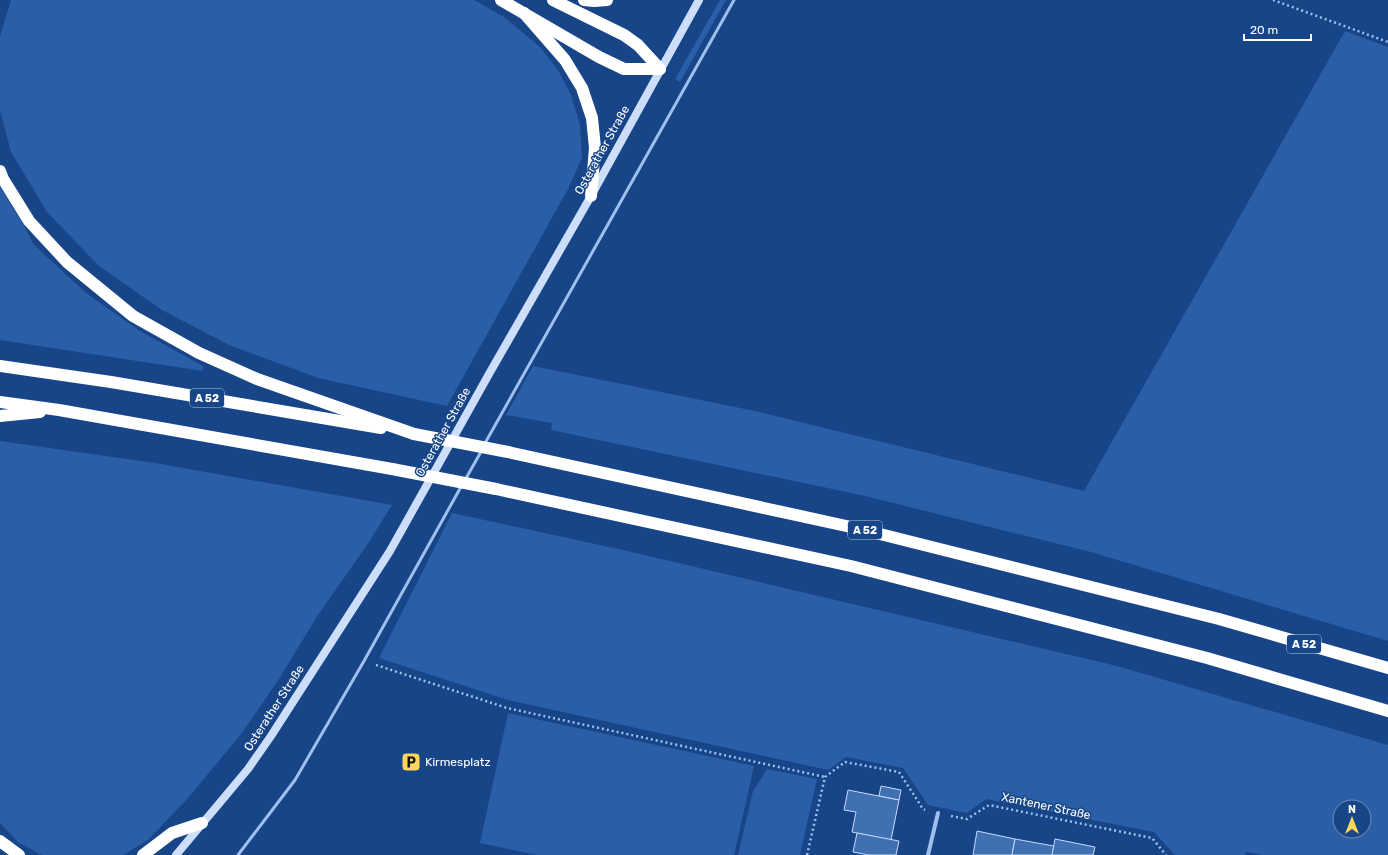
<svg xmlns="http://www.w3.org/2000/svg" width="1388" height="855" font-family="Rubik,sans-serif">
	<rect width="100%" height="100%" fill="#174588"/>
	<g fill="#2a5ea7" fill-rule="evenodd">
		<path d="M11,0H474L504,17L540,47L558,70L571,95L580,125L582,158L568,189L447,406L318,378L229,345L162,310L99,266L47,212L11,152L0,111V36Z"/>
		<path d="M720,0H726L680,82L675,79Z"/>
		<path d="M1345,31L1388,47V641L1091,552L861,495L551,430L552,423L506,415L533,366L755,411L1084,491Z"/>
		<path d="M0,187L24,226L34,245L86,293L140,331L203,366V371L0,340Z"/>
		<path d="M0,441L155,463L392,505L367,545L318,615L279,679L242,733L189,797L148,840L123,855H42L18,842L0,823Z"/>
		<path d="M452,513L623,550L1117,666L1388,745V855H1263L1246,852L1245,855H1175L1154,832L986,799L967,813L928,805L903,768L846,757L828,770L508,700L379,658ZM1340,807H1364V831H1340Z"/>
		<path d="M508,713L754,766L734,855H537L480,843Z"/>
		<path d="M767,769L817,779L800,855H738L753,791Z"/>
	</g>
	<g fill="#4070b2" stroke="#c5dbfa">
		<path d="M881,786L901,790L899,800L879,796Z"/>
		<path d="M848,790L899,800L891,840L852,832L856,812L844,810Z"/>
		<path d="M977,831L1015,839L1012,855H973Z"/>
		<path d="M857,833L899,841L896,855H869L853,852Z"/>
		<path d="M1015,839L1054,846L1052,855H1012Z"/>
		<path d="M1055,839L1095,847L1093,855H1052Z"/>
	</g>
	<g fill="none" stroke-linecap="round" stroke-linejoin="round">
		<g stroke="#9fc0ee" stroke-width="2.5" stroke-dasharray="2 3" stroke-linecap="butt">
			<path d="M1273,0L1388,42"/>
			<path d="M376,665L507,708L825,777"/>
			<path d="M951,816L967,819L989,805L1152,838L1166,855"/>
			<path d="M807,855L825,777L845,762L899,772L923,809L925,810"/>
		</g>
		<g stroke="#9fc0ee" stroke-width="3">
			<path d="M484,445L734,0"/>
			<path d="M465,480L482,450"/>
			<path d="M238,855L295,780L364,661L462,485"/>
		</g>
		<path stroke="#9fc0ee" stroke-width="4" d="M928,855L938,813"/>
		<path stroke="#ccdefa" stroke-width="8" d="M176,855L248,769L271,736L390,551L489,374L591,196L699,0"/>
		<g stroke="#fff" stroke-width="12">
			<path d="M501,0L599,57L624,69H660"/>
			<path d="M553,0L624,35L638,45L660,69"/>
			<path d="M584,0L594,1L607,0"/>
			<path d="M524,13L565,60L582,88L592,118L595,148L591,196"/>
			<path d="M0,171L3,179L29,221L67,262L133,316L199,353L257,379L414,434"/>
			<path d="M0,366L111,382L381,428"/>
			<path d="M0,402L59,410L392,469"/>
			<path d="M0,416L40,412"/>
			<path d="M508,452L860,529L1219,619L1388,668"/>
			<path d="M496,489L851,566L1207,658L1388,711"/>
			<path d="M0,841L19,855"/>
			<path d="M143,855L172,833L202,823"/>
		</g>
		<g stroke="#fff" stroke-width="12">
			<path d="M414,434L508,452"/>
			<path d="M392,469L496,489"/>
		</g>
	</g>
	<defs>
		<symbol id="parking-square" viewBox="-11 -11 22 22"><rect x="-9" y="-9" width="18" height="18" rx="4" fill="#ffd55c" stroke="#174588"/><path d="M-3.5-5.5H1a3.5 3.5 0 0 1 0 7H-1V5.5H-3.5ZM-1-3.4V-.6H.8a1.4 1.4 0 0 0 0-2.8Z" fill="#111"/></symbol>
	</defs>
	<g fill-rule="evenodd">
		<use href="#parking-square" x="400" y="751" width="22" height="22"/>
	</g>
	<g text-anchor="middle" stroke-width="3" stroke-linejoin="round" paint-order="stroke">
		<g fill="#174588" stroke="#b9c7db" stroke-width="1">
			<rect x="190" y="389" width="34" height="18" rx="3"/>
			<rect x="848" y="521" width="34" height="18" rx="3"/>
			<rect x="1287" y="635" width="34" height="18" rx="3"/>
		</g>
		<g font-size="11" font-weight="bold" fill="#fff">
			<text x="207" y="402">A 52</text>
			<text x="865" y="534">A 52</text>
			<text x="1304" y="648">A 52</text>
		</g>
		<g font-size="12" fill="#fff" stroke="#174588">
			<text transform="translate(602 150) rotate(-61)" y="4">Osterather Straße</text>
			<text transform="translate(443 432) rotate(-61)" y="4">Osterather Straße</text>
			<text transform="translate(274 708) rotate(-57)" y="4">Osterather Straße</text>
			<text transform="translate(1046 806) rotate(12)" y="4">Xantener Straße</text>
		</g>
		<g font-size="12" fill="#fff" stroke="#174588" text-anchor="start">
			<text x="425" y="766">Kirmesplatz</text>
		</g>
	</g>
	<g transform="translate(1352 819)"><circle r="19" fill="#174588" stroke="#748fb8"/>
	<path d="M0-3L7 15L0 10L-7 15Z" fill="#ffd55c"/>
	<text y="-6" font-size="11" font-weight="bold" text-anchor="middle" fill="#ffffff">N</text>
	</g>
	<path d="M1244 34v6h67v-6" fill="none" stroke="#ffffff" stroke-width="2"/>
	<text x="1250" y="34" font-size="12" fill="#ffffff" stroke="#174588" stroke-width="3" paint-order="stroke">20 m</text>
</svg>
